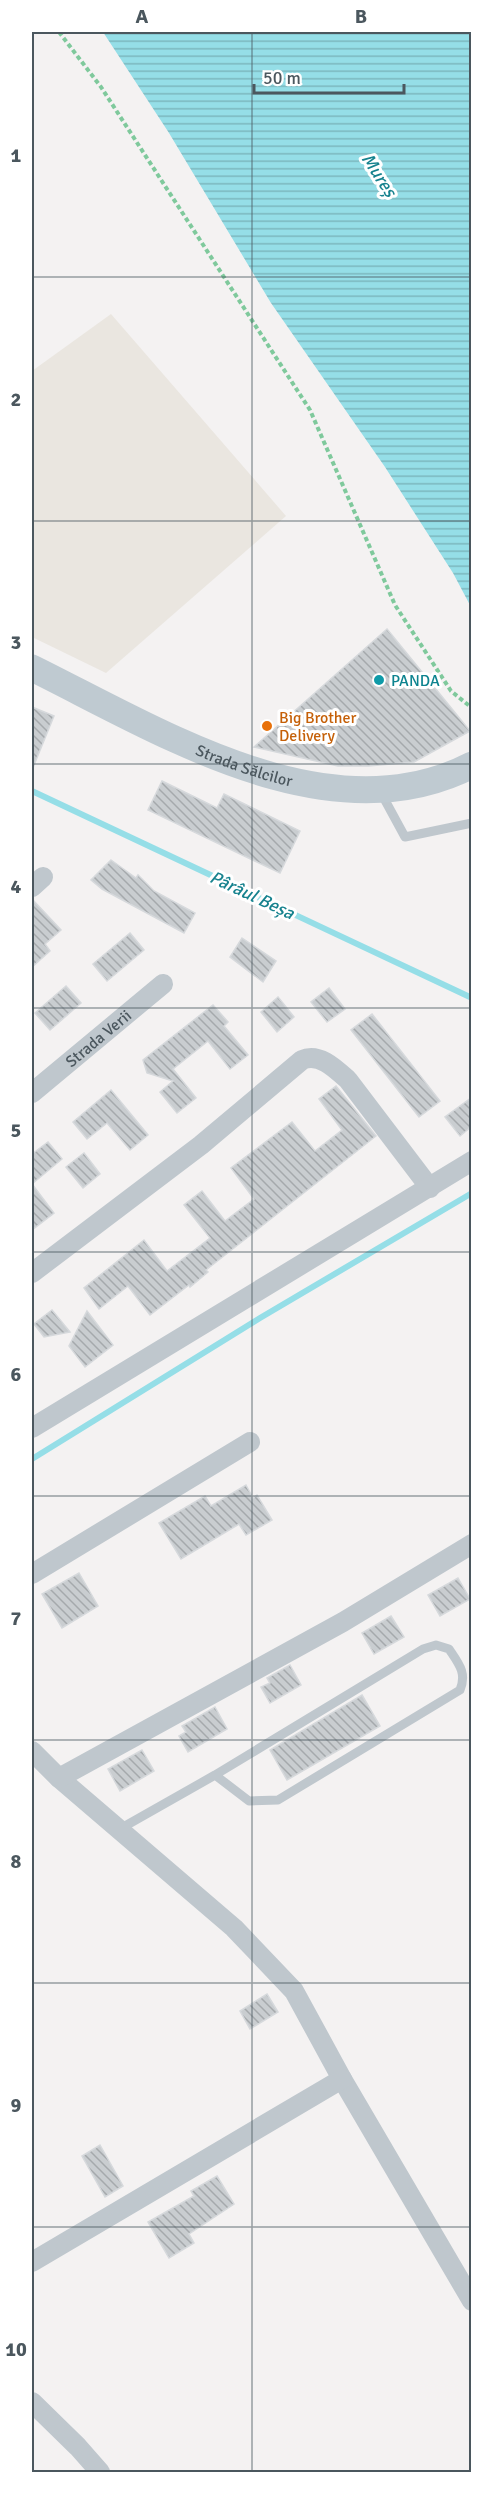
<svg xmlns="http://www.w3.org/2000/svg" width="503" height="2504" font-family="Signika,sans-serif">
	<defs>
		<pattern id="water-rules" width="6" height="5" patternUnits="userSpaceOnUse" patternTransform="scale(1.5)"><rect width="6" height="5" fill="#95dee7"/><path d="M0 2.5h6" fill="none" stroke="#7cb7be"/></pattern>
		<pattern id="building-back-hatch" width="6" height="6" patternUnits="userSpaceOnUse" patternTransform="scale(1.5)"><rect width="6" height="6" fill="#c9cdd0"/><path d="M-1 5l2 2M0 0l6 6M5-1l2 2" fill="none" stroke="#a5a9ac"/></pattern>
	</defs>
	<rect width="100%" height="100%" fill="#f4f2f2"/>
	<path fill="#eae6e0" d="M111,314L286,516L106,673L32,637V371Z"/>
	<path fill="url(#water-rules)" d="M103,32H471V607L453,573L385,467L271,303L169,133Z"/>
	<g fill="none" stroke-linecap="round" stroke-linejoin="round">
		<g stroke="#95dee7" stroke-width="6">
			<path d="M32,791L472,998"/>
			<path d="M32,1459L260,1318L472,1193"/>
		</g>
	</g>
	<g fill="url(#building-back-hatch)" stroke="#d6d9dc" stroke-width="1.5">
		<path d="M387,629L470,731L414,762L368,766H338L254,747Z"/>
		<path d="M32,707L54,716L32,770Z"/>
		<path d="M162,781L217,808L224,794L300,831L280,873L148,810Z"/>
		<path d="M111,860L136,878L138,875L154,891L195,913L184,933L102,889L91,880Z"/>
		<path d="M32,899L61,930L45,944L50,951L32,967Z"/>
		<path d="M130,933L144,950L107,981L93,964Z"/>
		<path d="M242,938L276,961L263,982L230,957Z"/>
		<path d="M66,986L81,1003L50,1030L35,1013Z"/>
		<path d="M329,988L345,1009L327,1022L311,1002Z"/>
		<path d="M278,997L294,1017L277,1032L261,1012Z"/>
		<path d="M213,1005L228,1022L224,1026L248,1055L230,1069L208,1041L173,1069L196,1098L177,1113L160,1092L173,1081L147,1073L143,1060Z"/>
		<path d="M372,1014L440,1101L419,1117L351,1030Z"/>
		<path d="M336,1086L376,1136L206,1270L208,1272L190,1287L189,1285L150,1315L128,1286L99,1309L84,1288L144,1240L167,1271L210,1238L184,1205L202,1191L225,1221L254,1199L231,1168L292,1122L315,1151L342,1130L319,1099Z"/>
		<path d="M111,1090L148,1135L130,1150L107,1123L87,1139L73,1122Z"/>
		<path d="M471,1098V1127L460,1136L445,1117Z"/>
		<path d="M48,1142L62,1159L32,1184V1154Z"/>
		<path d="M84,1153L100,1174L83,1188L66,1167Z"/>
		<path d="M32,1184L54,1213L32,1230Z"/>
		<path d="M52,1310L70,1332L44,1337L34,1324Z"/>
		<path d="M87,1311L113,1345L85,1367L69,1346Z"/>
		<path d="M246,1485L253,1498L257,1495L272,1520L246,1535L239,1524L181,1559L159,1523L205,1496L211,1506Z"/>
		<path d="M79,1573L98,1606L62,1628L42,1594Z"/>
		<path d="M458,1578L470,1599L440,1616L428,1595Z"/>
		<path d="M391,1616L404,1637L374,1654L362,1633Z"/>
		<path d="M290,1665L301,1685L270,1703L261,1687L270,1683L267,1678Z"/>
		<path d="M362,1695L380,1726L287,1780L270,1750Z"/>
		<path d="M215,1707L227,1729L188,1752L179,1736L186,1732L182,1726Z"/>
		<path d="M142,1750L154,1771L120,1791L108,1769Z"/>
		<path d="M267,1994L278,2012L250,2029L240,2011Z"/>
		<path d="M100,2145L123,2186L105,2197L82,2156Z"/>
		<path d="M217,2176L234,2204L189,2234L194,2243L169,2258L148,2222L194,2196L191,2191Z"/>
	</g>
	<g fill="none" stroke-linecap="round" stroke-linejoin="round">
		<path stroke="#7fc99c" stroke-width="4" stroke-dasharray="4.5 3" stroke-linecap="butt" d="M59,32L101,87L310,410L395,605L451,691L472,708"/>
		<g stroke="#bfc7cd" stroke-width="9">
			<path d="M380,791L405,837L472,823"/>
			<path d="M118,1830L215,1775L423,1649L436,1645L449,1649C459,1664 467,1673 460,1690L278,1800L249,1801L215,1775"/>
		</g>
		<g stroke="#bfc7cd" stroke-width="20">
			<path d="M32,887L43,877"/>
			<path id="s1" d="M32,1093L163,984"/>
			<path d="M32,1273L201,1145L302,1060C319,1052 336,1069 348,1080L430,1188"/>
			<path d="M32,1428L472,1161"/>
			<path d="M32,1574L250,1442"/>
			<path d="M32,1751L59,1778L234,1928L294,1991L342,2079L472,2301"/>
			<path d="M59,1778L343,1622L472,1544"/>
			<path d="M32,2262L342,2079"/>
			<path d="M32,2402L78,2447L100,2472"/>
		</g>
		<path stroke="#bfcad1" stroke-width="27" id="s2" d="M32,668C158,730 329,839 472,765"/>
	</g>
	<path fill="none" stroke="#4b575e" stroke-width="1.5" stroke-opacity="0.55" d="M252,32V2472M32,277H472M32,521H472M32,764H472M32,1008H472M32,1252H472M32,1496H472M32,1740H472M32,1983H472M32,2227H472"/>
	<circle fill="#0f9aa8" stroke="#fff" stroke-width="2" cx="379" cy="680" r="6"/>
	<circle fill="#e8710a" stroke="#fff" stroke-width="2" cx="267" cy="726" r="6"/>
	<g text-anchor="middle" stroke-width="6" stroke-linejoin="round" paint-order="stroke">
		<g font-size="16" fill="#0d838f" stroke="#fff" text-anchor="start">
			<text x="391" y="686">PANDA</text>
		</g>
		<g font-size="16" fill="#c56008" stroke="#fff" text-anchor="start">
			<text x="279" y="723">Big Brother<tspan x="279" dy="18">Delivery</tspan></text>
		</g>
		<g font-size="16" fill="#4b575e" stroke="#fff">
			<text dy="6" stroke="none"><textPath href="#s2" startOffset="234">Strada Sălcilor</textPath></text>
			<text dy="6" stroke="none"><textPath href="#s1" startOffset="86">Strada Verii</textPath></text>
		</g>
		<g font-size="18" font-style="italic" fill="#16828e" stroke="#fff">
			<text transform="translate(379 175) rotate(57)" y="6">Mureș</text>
			<text transform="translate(252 895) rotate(25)" y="6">Pârâul Beșa</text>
		</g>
	</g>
	<rect width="503" height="2504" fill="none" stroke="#ffffff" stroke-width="66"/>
	<path d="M254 84v9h150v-9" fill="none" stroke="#4b575e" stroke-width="3"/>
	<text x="263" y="84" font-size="18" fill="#4b575e" stroke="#ffffff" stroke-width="4.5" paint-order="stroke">50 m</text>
	<rect x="33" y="33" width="437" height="2438" fill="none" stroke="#4b575e" stroke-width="2"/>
	<g font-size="20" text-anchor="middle" font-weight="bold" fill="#4b575e">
		<text x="142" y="23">A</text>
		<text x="361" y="23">B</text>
		<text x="16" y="162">1</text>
		<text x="16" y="406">2</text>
		<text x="16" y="649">3</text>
		<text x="16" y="893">4</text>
		<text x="16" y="1137">5</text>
		<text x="16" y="1381">6</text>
		<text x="16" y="1625">7</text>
		<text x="16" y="1868">8</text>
		<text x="16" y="2112">9</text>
		<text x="16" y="2356">10</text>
	</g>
</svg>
